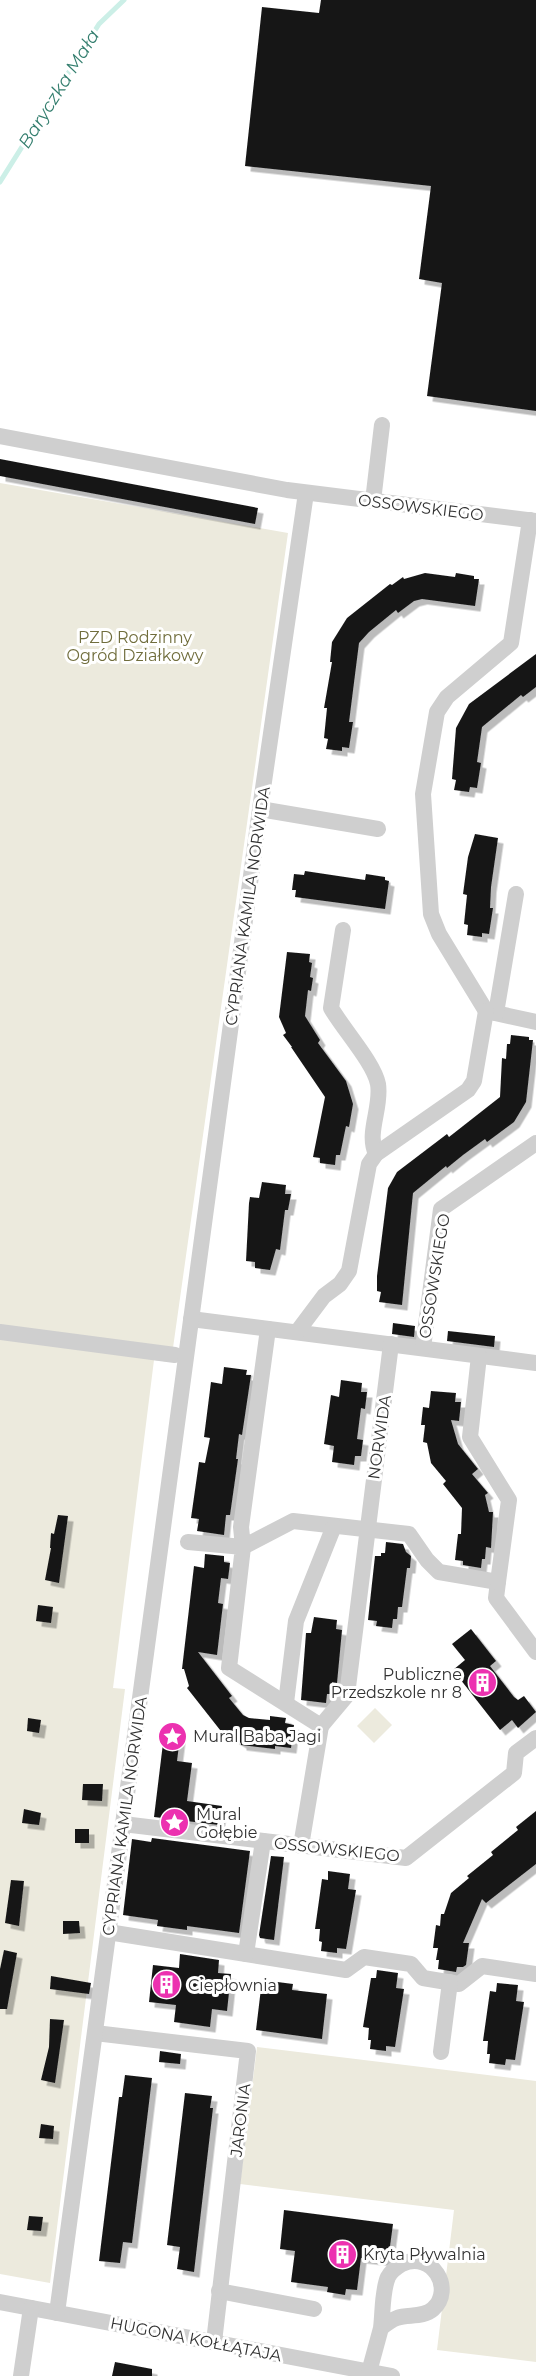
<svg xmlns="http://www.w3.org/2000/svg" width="536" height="2376" font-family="Montserrat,sans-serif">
	<defs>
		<filter id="shadow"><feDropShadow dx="5.5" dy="5.5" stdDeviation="0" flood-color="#0004"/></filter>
	</defs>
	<rect width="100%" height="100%" fill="#fff"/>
	<g fill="#eceadd">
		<path d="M0,483L288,533L171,1362L154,1360L113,1688L125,1689L50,2283L0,2274Z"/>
		<path d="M375,1708L392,1725L374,1743L357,1726Z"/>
		<path d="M257,2047L536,2081V2362L437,2350L454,2210L240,2184Z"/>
	</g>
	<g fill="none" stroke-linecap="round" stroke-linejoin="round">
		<path stroke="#ccefe7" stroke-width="5" d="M0,182L99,24L124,0"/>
	</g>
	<g fill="#191919" filter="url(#shadow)">
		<path d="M321,0H536V411L427,396L442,283L419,279L431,186L245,166L262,7L319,13Z"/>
		<path d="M0,459L258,508L255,524L0,476Z"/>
		<path d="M425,573L455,577L456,573L474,576V579H479L475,606L422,599L414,601L398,613L396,610L369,632L359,643L349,722H353L349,748L342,747V751L326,749L328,739L324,738L327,708H324L332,662H330L332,642L347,618L390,584L392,585L403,577L404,579Z"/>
		<path d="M536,654V687L523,697L521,695L482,727L477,762L481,763L477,788L470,787L469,792L454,790L456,780L452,779L456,728L469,704Z"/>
		<path d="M475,834L498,838L491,887L490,908H493L489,934L482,933V937L467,935L468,925L464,924L467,895L463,894L468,857Z"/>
		<path d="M305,871L365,880L366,874L385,877V880L389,881L385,909L295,897L296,890H292L294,874L304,875Z"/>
		<path d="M287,952L310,954L309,962L312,963L310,977L313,978L311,991L308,990L305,1016L320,1040L318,1043L346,1081L353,1104L349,1127L346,1126L340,1155H336L335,1165L320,1163V1158L313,1157L325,1097L291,1047H292L283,1035L286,1033L279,1017Z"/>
		<path d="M511,1035L529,1037V1040H533L526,1102L514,1122L487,1142L485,1139L463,1155L447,1168L446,1166L413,1193L402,1305L379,1302L381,1292L377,1291V1276L388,1188L397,1172L447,1134L449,1137L500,1097L502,1058L506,1059L507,1044H510Z"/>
		<path d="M262,1182L286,1185L285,1194H291L288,1210H285L280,1250L276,1249L270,1270L255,1268V1262L246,1261L249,1203L250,1197L259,1198Z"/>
		<path d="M393,1323L415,1326L414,1337L392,1334Z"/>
		<path d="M448,1331L495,1336L494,1347L447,1341Z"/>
		<path d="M224,1367L247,1370L246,1375H251L242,1435L239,1434L236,1459H238L230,1515H226L224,1535L197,1531L199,1519L191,1518L199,1462L205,1463L210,1438L204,1437L211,1382L222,1384Z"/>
		<path d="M341,1380L362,1383L361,1392H367L365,1409L361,1408L357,1439L363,1440L361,1456H355L354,1465L332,1462L334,1446L324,1444L331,1395L339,1397Z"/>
		<path d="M431,1391L456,1393L455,1402H461L459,1421L451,1420L458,1444L478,1469L472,1474L488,1493L485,1495L489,1512H493L491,1548L486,1547L485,1559H482L481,1568L463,1565V1561L455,1560L458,1534H461L462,1508L443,1484L446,1481L431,1463L427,1443L423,1442L425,1425H421L423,1407L429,1408Z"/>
		<path d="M58,1515L68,1516L59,1583L45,1580L51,1548H50L51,1533L54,1534Z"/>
		<path d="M386,1542L403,1544L406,1552L411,1556L410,1568H407L402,1607H398L397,1619H393L392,1628L376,1626L377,1621L368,1620L375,1556H381V1553H385Z"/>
		<path d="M205,1554L224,1556V1562L230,1563L228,1579L221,1578L218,1603L223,1604L217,1655L198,1652L232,1696L229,1698L243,1715L249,1718L270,1720V1716L286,1718L285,1723L294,1725L291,1748L275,1746V1749L241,1745V1743L226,1734L224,1735L187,1688L189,1686L184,1669H182L194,1566L204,1568Z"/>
		<path d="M38,1605L53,1607L51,1623L36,1621Z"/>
		<path d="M314,1617L337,1620L336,1629L342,1630L337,1683L332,1682L330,1694H327L326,1703L301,1700L306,1633H311Z"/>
		<path d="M471,1629L496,1661L490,1666L514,1697L518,1700L524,1696L536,1712L518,1728L512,1720L500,1730L453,1670L465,1660L452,1644Z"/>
		<path d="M28,1718L41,1720L39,1733L27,1731Z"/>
		<path d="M164,1735L180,1737L177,1761L192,1763L187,1801L222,1806L219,1825L154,1817Z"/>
		<path d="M83,1784H103L102,1801L82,1800Z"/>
		<path d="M24,1809L41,1813L39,1825L22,1823Z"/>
		<path d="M536,1811V1864L486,1903L482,1899L463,1943H469L466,1965L463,1967H457L456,1972L438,1969L439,1960H436L438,1948H433L436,1925L440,1926L441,1914H444L451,1893L469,1878L467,1876L493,1855L491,1852L518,1830L516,1827Z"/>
		<rect x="75" y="1829" width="14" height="14"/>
		<path d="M152,1838L250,1851L239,1933L187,1926V1930L157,1926L158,1920L123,1915L132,1839L151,1842Z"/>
		<path d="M271,1856L284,1857L274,1940L260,1938L259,1935Z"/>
		<path d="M328,1871L350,1874L348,1889L356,1890L346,1949L337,1948V1953L321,1951L322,1942L319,1941L320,1929H315L322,1879L328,1880Z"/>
		<path d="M11,1880L24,1881L19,1926L5,1923Z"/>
		<path d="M63,1921H79L80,1933L63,1934Z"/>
		<path d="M4,1950L17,1953L7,2009H0V1969Z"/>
		<path d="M180,1954L219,1960L218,1973L231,1974L227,2011L212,2009L210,2027L174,2022L176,2005L149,2002L153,1965L179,1968Z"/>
		<path d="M377,1970L398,1973L396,1988L404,1989L395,2047L386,2046V2051L370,2049L371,2040H368L369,2028L363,2027L371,1978H376Z"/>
		<path d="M51,1976L91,1983L89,1994L50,1989Z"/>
		<path d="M262,1980L293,1984L292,1990L327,1994L322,2039L256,2030Z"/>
		<path d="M497,1983L518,1985L516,2001L524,2002L515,2060L506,2059L505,2065L489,2063L490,2054H487L488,2041H483L490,1991L496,1992Z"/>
		<path d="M50,2019L64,2020L55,2083L41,2080L49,2047Z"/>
		<path d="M160,2051L181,2054L180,2064L159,2062Z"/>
		<path d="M125,2075L152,2078L132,2243L123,2242L120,2263L99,2261L119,2097H122Z"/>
		<path d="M185,2093L212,2096L210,2108H213L194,2272L177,2269L180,2247L167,2245Z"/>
		<path d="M41,2124L54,2126L53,2139L39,2138Z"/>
		<path d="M284,2210L393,2224L388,2261L361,2258L357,2290L346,2289L345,2295L327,2292L328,2287L291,2282L295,2251L280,2249Z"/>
		<path d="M29,2216L43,2217L41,2231L27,2230Z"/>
		<path d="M115,2362L152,2369V2376H112Z"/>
	</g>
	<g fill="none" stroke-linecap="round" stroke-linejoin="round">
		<g stroke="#cfcfcf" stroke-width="16">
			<path d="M0,436L287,490L536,521"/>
			<path d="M373,501L382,425"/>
			<path d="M530,520L511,643L447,697L437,712L423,794L431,914L439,934L486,1011L536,1022"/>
			<path d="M260,809L378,829"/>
			<path d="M343,930L331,1008C343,1029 374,1063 378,1084C382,1107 366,1133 376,1154"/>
			<path d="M496,1013L516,894"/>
			<path d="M191,1319L536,1363"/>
			<path d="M268,1329L241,1527L243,1547L293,1521L409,1534L427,1560L439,1572L498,1582L496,1598L536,1652"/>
			<path d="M0,1332L175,1355"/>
			<path d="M297,1332L324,1296L340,1284L349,1271L369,1164L376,1154L468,1090L474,1081L486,1011"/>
			<path d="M423,1348L441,1209L536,1143"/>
			<path d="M479,1356L470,1437L509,1500L498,1582"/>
			<path d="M188,1542L243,1547L229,1668L321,1726L301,1846"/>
			<path d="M286,1703L296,1621L334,1526"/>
			<path d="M321,1726L347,1695L391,1344"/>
			<path d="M123,1824L406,1858L514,1773L516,1753L536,1738"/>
			<path d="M108,1932L346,1970L364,1957L411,1964L423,1978L459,1984L482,1966L536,1974"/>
			<path d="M246,1954L263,1841"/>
			<path d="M95,2033L248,2051L214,2342"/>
			<path d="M441,2052L450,1982"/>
			<path d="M219,2291L314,2309"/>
			<path d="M0,2302L392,2376"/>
			<path d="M57,2313L260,809L306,493"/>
			<path d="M369,2372L381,2328C386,2324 391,2320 397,2318C408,2314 423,2318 433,2309C455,2289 432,2250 402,2264C397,2267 391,2271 388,2277C382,2291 383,2312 381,2328"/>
			<path d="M21,2376L31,2308"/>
		</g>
	</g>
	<defs>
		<symbol id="building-disc" viewBox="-11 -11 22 22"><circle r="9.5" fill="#ec31b0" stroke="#fff"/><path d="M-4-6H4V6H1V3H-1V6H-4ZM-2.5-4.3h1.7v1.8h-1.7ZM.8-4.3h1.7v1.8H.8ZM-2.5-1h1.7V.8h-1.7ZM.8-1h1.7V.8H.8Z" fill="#fff"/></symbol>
		<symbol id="sight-disc" viewBox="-11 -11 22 22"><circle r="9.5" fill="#ec31b0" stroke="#fff"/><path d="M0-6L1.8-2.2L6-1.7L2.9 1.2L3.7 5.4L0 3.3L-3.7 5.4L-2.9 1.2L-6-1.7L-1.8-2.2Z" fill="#fff"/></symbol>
	</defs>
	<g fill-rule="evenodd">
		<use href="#building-disc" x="466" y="1666" width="33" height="33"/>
		<use href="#sight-disc" x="156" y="1720" width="33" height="33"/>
		<use href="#sight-disc" x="158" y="1806" width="33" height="33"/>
		<use href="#building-disc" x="150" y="1968" width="33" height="33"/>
		<use href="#building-disc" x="326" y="2238" width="33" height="33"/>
	</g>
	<g text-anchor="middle" stroke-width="6" stroke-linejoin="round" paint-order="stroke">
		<g font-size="16" fill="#323232" stroke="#fff">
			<text transform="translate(421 507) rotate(7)" y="6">OSSOWSKIEGO</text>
			<text transform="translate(247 906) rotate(-82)" y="6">CYPRIANA KAMILA NORWIDA</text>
			<text transform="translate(434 1276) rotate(-81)" y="6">OSSOWSKIEGO</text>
			<text transform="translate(379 1437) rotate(-82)" y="6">NORWIDA</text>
			<text transform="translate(124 1816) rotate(-82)" y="6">CYPRIANA KAMILA NORWIDA</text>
			<text transform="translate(337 1849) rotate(6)" y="6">OSSOWSKIEGO</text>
			<text transform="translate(240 2120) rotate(-83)" y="6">JARONIA</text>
			<text transform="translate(196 2339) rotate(11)" y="6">HUGONA KOŁŁĄTAJA</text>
		</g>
		<g font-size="16" fill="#706d3c" stroke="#fff">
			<text x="135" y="643">PZD Rodzinny<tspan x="135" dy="18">Ogród Działkowy</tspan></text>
		</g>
		<g font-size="16" fill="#323232" stroke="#fff" text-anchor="start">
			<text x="462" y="1680" text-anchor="end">Publiczne<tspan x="462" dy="18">Przedszkole nr 8</tspan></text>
			<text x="193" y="1742">Mural Baba Jagi</text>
			<text x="196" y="1820">Mural<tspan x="196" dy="18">Gołębie</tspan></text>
			<text x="188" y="1991">Ciepłownia</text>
			<text x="363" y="2260">Kryta Pływalnia</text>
		</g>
		<g font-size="18" font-style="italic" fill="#337e6e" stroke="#fff">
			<text transform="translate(59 89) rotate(-58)" y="6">Baryczka Mała</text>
		</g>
	</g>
</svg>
